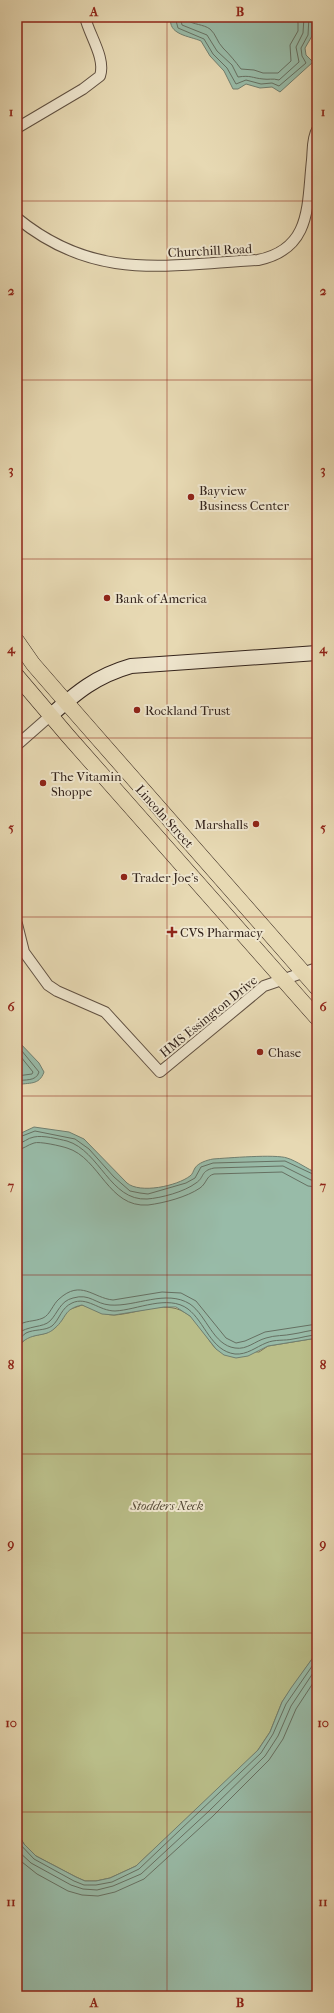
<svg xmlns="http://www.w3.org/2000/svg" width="334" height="2013" font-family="'IM FELL French Canon',serif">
	<rect width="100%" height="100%" fill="#e7d9b3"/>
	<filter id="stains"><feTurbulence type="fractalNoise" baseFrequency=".005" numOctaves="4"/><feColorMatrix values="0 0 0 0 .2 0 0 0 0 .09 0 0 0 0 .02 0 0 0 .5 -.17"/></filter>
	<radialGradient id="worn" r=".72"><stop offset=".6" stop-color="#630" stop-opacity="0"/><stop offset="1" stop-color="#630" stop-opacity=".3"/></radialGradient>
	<path fill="#babe89" stroke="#777152" d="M82,1305C94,1308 102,1315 114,1315C136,1314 164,1300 184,1312C198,1319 206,1338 216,1349L259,1352L268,1346L317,1338V1652L282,1702L270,1732L258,1750L244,1765L136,1866L110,1878L96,1881H85L76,1877L36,1856L24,1844L17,1832V1347L28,1337L47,1333L61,1321L68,1310Z"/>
	<g fill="#98bba8" stroke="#707f70">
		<path d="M171,17H312V36L305,48L306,55L313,62L280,92L272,87L260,88L246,84L238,89H233L224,71L210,56L201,41C190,36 167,35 171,17Z"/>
		<path d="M17,1040L39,1063L44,1072C39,1086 29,1082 17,1085Z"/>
		<path d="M34,1127L69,1132L84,1139L127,1183C140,1194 177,1186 190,1176C193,1174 193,1171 195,1168C198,1163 207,1160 213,1159C227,1158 276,1154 287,1158C297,1161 307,1169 317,1173V1338L268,1346L248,1356L236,1358L224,1355L216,1349L190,1316L176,1307H164L114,1315L102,1314L82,1305C63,1309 67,1318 55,1328C44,1339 32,1330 17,1347V1135Z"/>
		<path d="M317,1652V1996H17V1832L24,1844L36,1856L76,1877L85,1881H96L110,1878L136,1866L258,1750L270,1732L282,1702L291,1688Z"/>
	</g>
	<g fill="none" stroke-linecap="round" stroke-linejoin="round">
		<g stroke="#667062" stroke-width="1">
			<path d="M175,17L178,28L204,39L213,54L227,68L236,84L246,80L261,84L272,83L279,86L306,63L302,56L301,48L308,35L309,17"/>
			<path d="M180,17L182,25L207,35L217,51L232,65L238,77C251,75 252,78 263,79C269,80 272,78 279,80L299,62L296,47L303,33L304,17"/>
			<path d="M186,17L187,20C194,25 203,24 210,29C216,34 217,42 223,48C230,55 235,61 241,69L254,70L263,73H278L291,61L290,45L298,31V17"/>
			<path d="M17,1045L39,1072C36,1082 25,1079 17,1081"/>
			<path d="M17,1052L33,1072L32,1074L17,1076"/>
			<path d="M17,1138L35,1131L75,1139L89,1149L114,1177L130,1191L140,1193L148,1194L186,1183L195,1178L201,1167L213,1163L285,1161L317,1176"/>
			<path d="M17,1144C24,1143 27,1138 34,1137C43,1135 58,1139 67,1141C100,1151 110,1201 147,1199C161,1198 184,1192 196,1183C205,1177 200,1171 214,1168L283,1166L311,1180L317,1181"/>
			<path d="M17,1150C24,1149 27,1145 34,1143C39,1141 61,1146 67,1148C100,1158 108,1208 148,1205C164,1203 187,1197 200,1188C207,1183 206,1176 214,1174L282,1172L308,1186L317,1187"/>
			<path d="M17,1326C25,1320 34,1322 43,1318C50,1315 53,1304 59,1299C81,1279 93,1298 113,1300L162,1292L181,1293L196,1301L226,1338L236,1343L245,1341L265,1332L317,1324"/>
			<path d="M17,1334C28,1325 43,1328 50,1321C58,1313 60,1301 73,1298C90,1293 95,1304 110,1305C136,1307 166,1289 190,1304C207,1316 213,1345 235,1348C247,1350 255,1341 266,1338C275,1335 284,1336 293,1334C301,1333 309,1330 317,1330"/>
			<path d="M17,1341C20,1339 23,1335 26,1333C34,1329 45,1331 52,1326C60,1319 61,1308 72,1303C87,1296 99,1311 115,1311C137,1310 168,1294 188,1309C205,1322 211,1351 235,1354C247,1355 256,1347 266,1343C275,1339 285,1341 293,1339C301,1338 309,1335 317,1335"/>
			<path d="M17,1841L34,1859L74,1881L84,1885H96L112,1882L139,1869L261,1753L273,1734L286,1704L317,1659"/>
			<path d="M17,1850L31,1863L71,1885L83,1889L97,1890L113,1886L141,1874L209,1811L265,1756L278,1736L291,1706L317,1667"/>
			<path d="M17,1858L37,1874L68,1891L82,1895L98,1896L115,1892L144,1879L213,1816L269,1760L283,1739L296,1709L317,1677"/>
		</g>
		<defs>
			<g id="street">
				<path d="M17,128L83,89L100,76C106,58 89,35 85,17"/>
				<path d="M17,218C95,282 166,265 258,260C312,249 307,205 312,160C313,150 312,138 317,130"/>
				<path d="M17,745L50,716"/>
				<path d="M17,924L24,952L48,985L57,991L105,1012L160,1072L264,986L317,968"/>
			</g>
			<path id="secondary" d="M50,716C77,692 96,676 131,666L317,653"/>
			<g id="primary">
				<path d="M17,641L33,664L66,702L317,988"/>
				<path d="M17,676L68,736L317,1018"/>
			</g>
		</defs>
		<use href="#street" stroke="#615142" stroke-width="12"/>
		<use href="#secondary" stroke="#34241c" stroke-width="16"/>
		<use href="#primary" stroke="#34241c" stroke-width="16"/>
		<use href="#street" stroke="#efe6ce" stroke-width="10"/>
		<use href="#secondary" stroke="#efe6ce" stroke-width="14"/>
		<use href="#primary" stroke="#e7d9b3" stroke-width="15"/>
	</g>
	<path fill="none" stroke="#8f2418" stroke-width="1" stroke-opacity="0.55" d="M167,17V1996M17,201H317M17,380H317M17,559H317M17,738H317M17,917H317M17,1096H317M17,1275H317M17,1454H317M17,1633H317M17,1812H317"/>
	<g fill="#8f2418" stroke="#efe6ce" stroke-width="1.5">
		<circle cx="191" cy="497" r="4"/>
		<circle cx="107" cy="598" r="4"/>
		<circle cx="137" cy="710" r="4"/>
		<circle cx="43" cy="783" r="4"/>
		<circle cx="256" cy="824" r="4"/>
		<circle cx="124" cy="877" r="4"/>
		<path d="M170 926h4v4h4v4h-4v4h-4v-4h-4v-4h4z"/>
		<circle cx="260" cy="1052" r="4"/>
	</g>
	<g text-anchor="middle" stroke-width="4" stroke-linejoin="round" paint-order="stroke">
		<g font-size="13" fill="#34241c" stroke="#efe6ce">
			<text transform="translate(210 250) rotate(-3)" y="5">Churchill Road</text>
			<text transform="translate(165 816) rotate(48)" y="5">Lincoln Street</text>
			<text transform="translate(208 1016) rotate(-39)" y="5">HMS Essington Drive</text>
		</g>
		<g font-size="13" fill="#34241c" stroke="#efe6ce" text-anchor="start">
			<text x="199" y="495">Bayview<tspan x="199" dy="15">Business Center</tspan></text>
			<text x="115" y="603">Bank of America</text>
			<text x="145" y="715">Rockland Trust</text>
			<text x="51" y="781">The Vitamin<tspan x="51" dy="15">Shoppe</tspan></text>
			<text x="248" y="829" text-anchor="end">Marshalls</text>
			<text x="132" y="882">Trader Joe's</text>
			<text x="180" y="937">CVS Pharmacy</text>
			<text x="268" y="1057">Chase</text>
		</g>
		<g font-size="13" font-style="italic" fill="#564a37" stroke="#efe6ce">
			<text x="167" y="1510">Stodders Neck</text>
		</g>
	</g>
	<rect width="334" height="2013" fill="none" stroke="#e7d9b3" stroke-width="44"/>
	<rect x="22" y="22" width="290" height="1969" fill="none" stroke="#8f2418" stroke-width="1.5"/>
	<g font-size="13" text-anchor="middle" font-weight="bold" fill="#8f2418">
		<text x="94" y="16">A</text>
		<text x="240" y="16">B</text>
		<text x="11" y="116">1</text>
		<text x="323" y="116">1</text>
		<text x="11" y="295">2</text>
		<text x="323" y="295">2</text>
		<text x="11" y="474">3</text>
		<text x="323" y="474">3</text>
		<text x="11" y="653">4</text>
		<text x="323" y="653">4</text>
		<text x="11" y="832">5</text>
		<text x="323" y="832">5</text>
		<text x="11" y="1011">6</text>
		<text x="323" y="1011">6</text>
		<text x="11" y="1190">7</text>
		<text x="323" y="1190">7</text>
		<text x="11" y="1369">8</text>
		<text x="323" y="1369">8</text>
		<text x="11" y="1548">9</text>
		<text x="323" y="1548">9</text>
		<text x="11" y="1727">10</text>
		<text x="323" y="1727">10</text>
		<text x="11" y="1906">11</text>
		<text x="323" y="1906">11</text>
		<text x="94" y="2007">A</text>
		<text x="240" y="2007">B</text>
	</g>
	<rect width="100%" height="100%" filter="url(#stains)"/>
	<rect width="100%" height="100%" fill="url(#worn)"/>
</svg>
